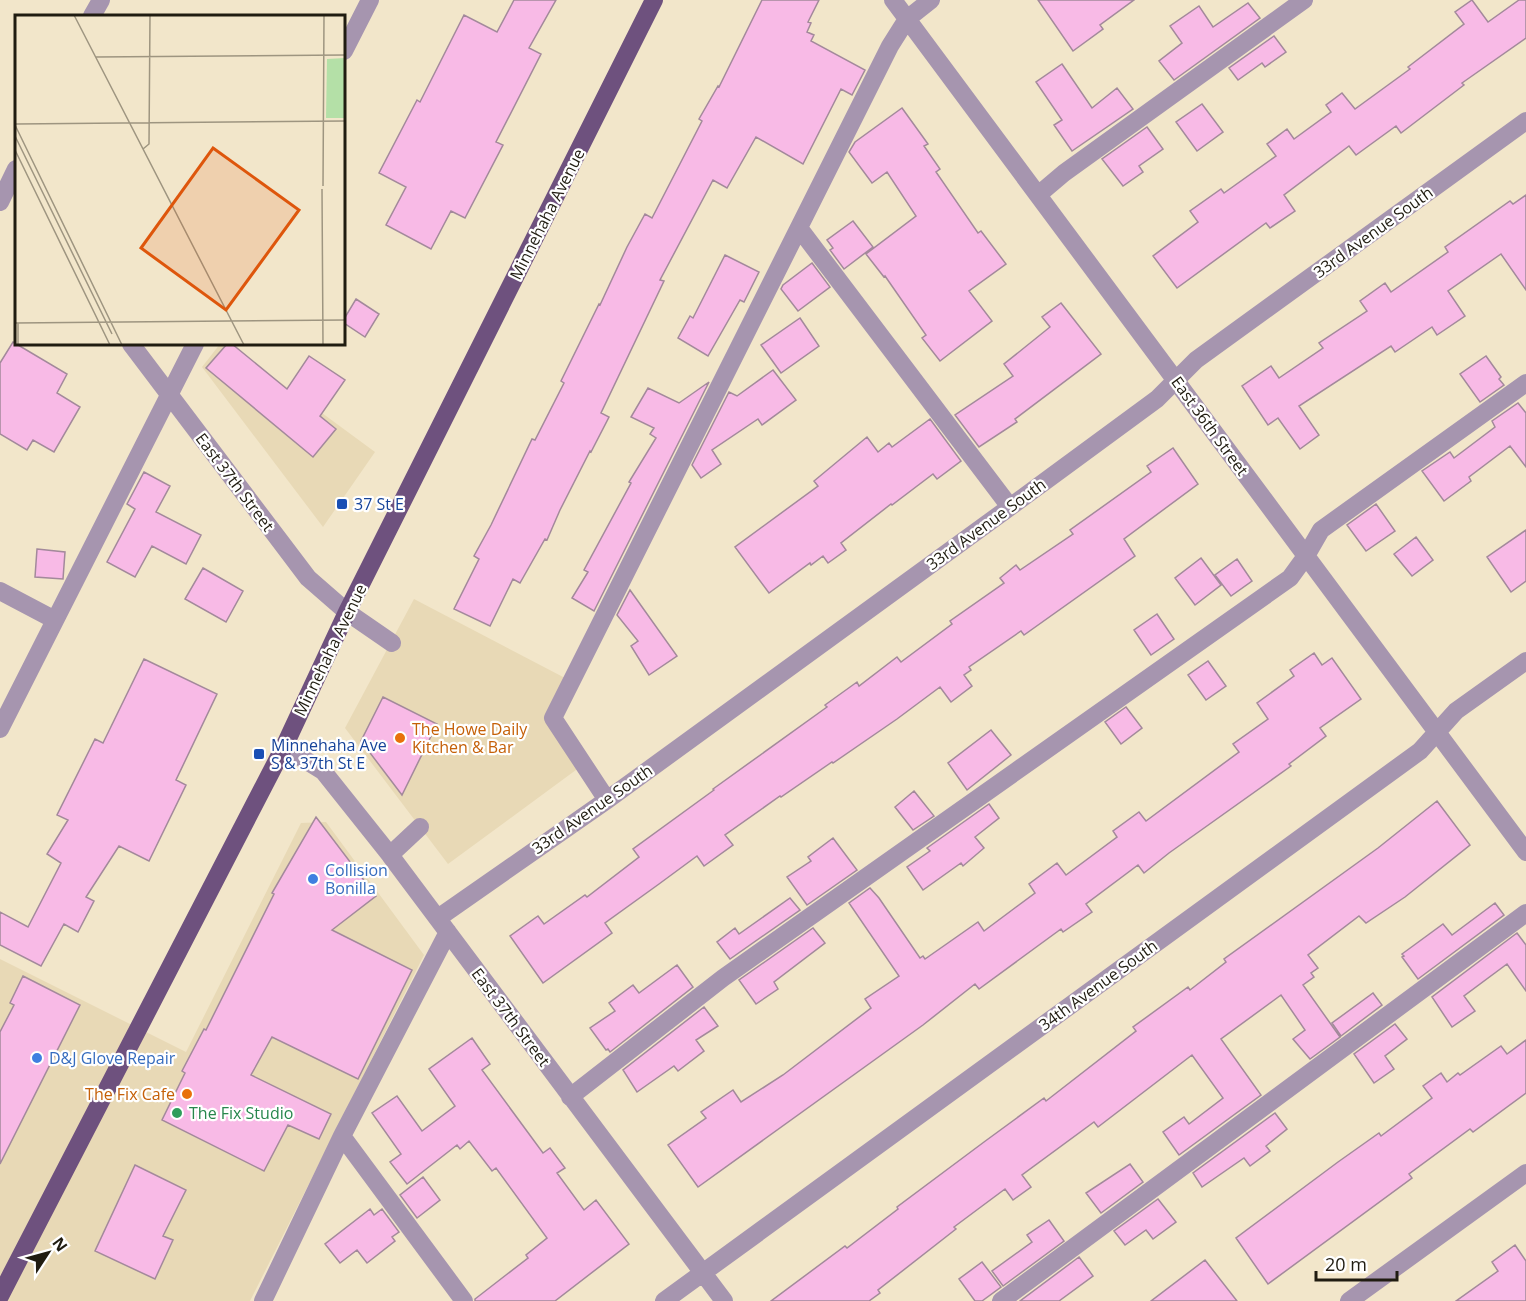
<svg xmlns="http://www.w3.org/2000/svg" width="1526" height="1301" font-family="'Open Sans',sans-serif">
<style>
.built{fill:#e8d9b6}
.building{fill:#f8bae6;stroke:#a3899b;stroke-width:1.5}
.lines{fill:none;stroke-linecap:round;stroke-linejoin:round}
.minor{stroke:#a695af;stroke-width:18}
.major{stroke:#6e517e;stroke-width:18}
.transit-dot{fill:#1a4fb4;stroke:#fff;stroke-width:2}
.food-dot{fill:#e8710a;stroke:#fff;stroke-width:2}
.shop-dot{fill:#3f7fe0;stroke:#fff;stroke-width:2}
.leisure-dot{fill:#2e9e5b;stroke:#fff;stroke-width:2}
.labels{text-anchor:middle;dominant-baseline:central;stroke-width:4.5;stroke-linejoin:round;paint-order:stroke}
.street-label{font-size:16px;fill:#201c11;stroke:#fff}
.transit-label{font-size:16px;fill:#164399;stroke:#fff;text-anchor:start}
.food-label{font-size:16px;fill:#c56008;stroke:#fff;text-anchor:start}
.shop-label{font-size:16px;fill:#366cbe;stroke:#fff;text-anchor:start}
.leisure-label{font-size:16px;fill:#27864d;stroke:#fff;text-anchor:start}
.inset-road{fill:none;stroke:#9e9580;stroke-width:1.5}
.view{fill:#de560c;fill-opacity:0.15;stroke:#de560c;stroke-width:3}
.inset-edge{fill:none;stroke:#201c11;stroke-width:3}
</style>
<rect width="100%" height="100%" fill="#f2e6ca"/>
<path class="built" d="M220 344H228L375 452 323 527 202 367Z
M414 599 565 678 547 717 580 767 448 864 345 728Z
M326 822 424 955 250 1301H0V959L186 1052 301 823Z"/>
<path class="building" d="M514 0H556L529 48 541 54 496 142 503 145 465 218 451 211 431 249 386 225 406 187 379 173 417 100 420 102 464 15 497 32Z
M762 0H819L808 22 811 23 807 32 814 35 811 41 865 70 852 95 841 89 803 164 756 137 727 188 713 180 660 280 664 281 601 413 609 417 591 452 590 451 560 510 547 540 545 539 520 583 513 579 490 626 454 609 479 559 474 556 491 525 532 439 535 440 564 383 561 381 599 304 600 305 627 247 645 214 652 218 702 121 699 119 718 86 719 87Z
M1038 0H1134L1100 25 1103 29 1073 51Z
M1472 0 1488 22 1519 0H1526V38L1462 83 1464 85 1401 133 1396 126 1356 155 1349 146 1284 195 1295 211 1270 228 1266 223 1177 288 1153 256 1198 222 1190 211 1221 189 1224 193 1276 156 1267 144 1287 129 1294 139 1331 112 1326 105 1342 93 1355 109 1410 69 1408 67 1464 24 1455 12Z
M1248 3 1260 18 1174 80 1159 61 1182 43 1170 26 1199 6 1213 27Z
M1274 36 1286 52 1265 67 1262 63 1238 80 1229 68Z
M1062 64 1092 108 1117 88 1133 109 1072 151 1054 125 1062 120 1036 82Z
M1202 104 1223 132 1197 151 1176 122Z
M902 108 928 144 924 146 940 169 936 172 978 233 981 231 1006 264 969 291 992 321 940 361 922 338 926 335 885 276 884 277 866 254 916 216 887 172 872 183 849 152 855 142Z
M1147 127 1163 149 1139 166 1143 172 1123 186 1102 159Z
M1526 195V290L1501 254 1448 291 1465 316 1437 335 1432 327 1395 352 1391 346 1299 406 1319 435 1300 449 1278 418 1268 425 1242 386 1271 366 1279 378 1323 348 1319 343 1367 311 1360 301 1385 283 1391 292 1448 252 1445 247 1510 201 1513 204Z
M853 221 873 247 844 269 830 250 833 248 827 240Z
M725 255 759 272 744 302 740 300 708 356 678 338 690 316 693 318Z
M812 263 830 287 798 311 781 289 783 285Z
M356 299 379 314 365 337 344 323V319Z
M1061 303 1101 354 1015 419 1017 422 979 447 955 415 1013 376 1004 364 1050 327 1042 317Z
M800 318 819 346 781 373 761 345Z
M13 342 67 374 57 393 80 407 54 452 33 440 27 450 0 434V363Z
M227 344H232L287 389 309 356 345 380 320 416 336 429 313 457 206 368Z
M1486 356 1501 377 1499 379 1504 385 1480 402 1460 374Z
M773 370 796 400 762 425 758 419 712 450 721 464 701 478 692 465 729 392 737 396Z
M709 382 596 607 594 611 572 598 588 572 584 570 631 483 629 482 656 438 650 434 654 428 631 417 648 388 679 403Z
M1518 403 1526 413V467L1510 446 1469 477 1471 481 1444 501 1422 471 1450 452 1454 458 1495 427 1492 421Z
M930 419 961 461 937 479 933 474 892 505 891 504 841 543 846 550 828 563 823 556 811 565 810 563 769 593 735 547 818 486 814 481 867 437 878 452 889 443 892 447Z
M1173 448 1198 484 1124 539 1135 556 1024 635 1021 631 969 667 971 670 964 675 972 686 951 702 940 687 897 719 833 763 832 762 781 797 780 796 725 835 733 845 704 866 697 856 659 884 605 923 612 933 543 983 510 936 538 916 544 924 585 895 587 897 639 857 633 849 714 790 713 789 827 707 825 705 857 682 859 686 897 657 901 662 952 624 950 621 1004 583 1000 578 1016 565 1020 570 1073 534 1070 530 1151 472 1147 466Z
M144 472 170 486 156 512 201 535 186 564 152 546 135 577 107 562 135 509 127 504Z
M1376 504 1395 531 1366 551 1347 525Z
M1526 530V581L1511 592 1487 557Z
M1416 537 1433 560 1412 576 1394 554Z
M37 549 65 552 63 579 35 577Z
M1201 558 1221 585 1195 605 1175 578Z
M1237 559 1252 581 1231 596 1215 575Z
M203 568 243 591 226 622 185 599Z
M630 590 677 656 649 675 631 646 638 641 617 615Z
M1157 614 1174 639 1151 655 1134 630Z
M1314 653 1322 665 1332 658 1361 699 1320 728 1326 736 1289 764 1291 766 1169 853 1144 873 1138 865 1086 904 1092 912 1063 932 1061 929 979 989 975 984 923 1025 698 1187 668 1145 706 1118 701 1112 733 1090 741 1102 783 1075 871 1008 865 999 899 976 849 903 870 888 879 898 920 958 923 956 925 959 978 922 984 931 1035 893 1029 884 1057 863 1066 875 1117 837 1113 831 1139 812 1146 821 1239 752 1233 744 1268 719 1257 703 1294 676 1290 670Z
M144 659 217 694 176 780 186 785 149 861 119 846 86 897 94 901 78 932 64 924 41 966 0 945V912L28 927 61 863 47 854 68 820 57 815 95 739 103 743Z
M1208 661 1226 686 1206 700 1188 675Z
M383 697 437 724 402 795 361 741Z
M1126 707 1142 728 1121 744 1105 722Z
M991 730 1011 755 967 790 948 763Z
M914 791 934 816 913 830 895 807Z
M1437 801 1470 845 1405 897 1366 923 1359 916 1308 955 1318 968 1311 973 1314 977 1303 985 1340 1037 1310 1059 1293 1039 1305 1030 1281 995 1221 1039 1261 1095 1179 1155 1163 1132 1184 1117 1189 1124 1223 1098 1192 1055 1098 1127 1094 1122 1022 1175 1031 1187 1013 1200 1005 1189 954 1227 956 1229 878 1290 880 1293 869 1301H771L845 1246 847 1248 898 1209 897 1207 984 1142 1044 1098 1046 1101 1136 1031 1133 1027 1188 987 1190 990 1226 962 1224 959 1378 848Z
M989 804 999 818 975 837 984 848 963 866 961 863 923 890 907 867 930 851 927 848Z
M316 817 376 896 332 930 412 970 358 1079 272 1037 251 1075 331 1114 319 1139 288 1125 264 1171 162 1120 185 1073 182 1071 204 1029 206 1030 274 894 272 893Z
M833 838 857 870 807 905 787 877 811 861 808 857Z
M790 898 800 910 730 959 717 942 735 928 739 934Z
M1495 903 1504 915 1418 979 1402 957 1404 956 1402 954 1443 924 1452 935Z
M813 928 825 943 774 982 778 989 756 1004 739 980Z
M1517 933 1526 945V991L1507 964 1464 996 1475 1011 1452 1027 1432 997Z
M677 965 693 987 610 1052 608 1049 606 1050 590 1028 615 1011 609 1003 633 985 639 993Z
M23 976 80 1005 0 1164V1032L14 1005 10 1003Z
M1373 993 1382 1005 1341 1036 1332 1023Z
M704 1007 718 1026 696 1040 704 1051 678 1071 674 1066 637 1092 623 1070Z
M1395 1024 1407 1039 1385 1056 1394 1069 1374 1083 1354 1054Z
M472 1038 490 1064 482 1070 543 1153 550 1148 565 1168 557 1173 584 1210 596 1200 629 1244 555 1301H475V1299L528 1258 526 1255 547 1238 496 1168 492 1171 469 1141 460 1149 457 1145 407 1184 390 1162 401 1154 372 1113 397 1096 422 1131 455 1106 429 1069Z
M1526 1040V1093L1473 1132 1470 1129 1409 1174 1412 1178 1268 1284 1236 1238 1338 1162 1379 1133 1381 1136 1432 1098 1423 1086 1441 1073 1447 1082 1458 1073 1460 1075 1501 1046 1507 1054Z
M1275 1113 1287 1129 1266 1146 1270 1151 1250 1166 1244 1158 1202 1187 1193 1173Z
M1130 1164 1143 1182 1101 1213 1086 1193Z
M135 1165 186 1190 163 1236 173 1240 155 1279 95 1251Z
M423 1177 440 1200 417 1218 400 1195Z
M1158 1199 1176 1222 1153 1239 1146 1230 1125 1245 1114 1231Z
M370 1209 374 1215 382 1209 399 1232 392 1237 395 1241 367 1263 357 1250 340 1263 325 1244Z
M1049 1220 1064 1241 1003 1286 992 1271 1032 1242 1027 1235Z
M1515 1245 1526 1261V1301H1456L1498 1271 1492 1262Z
M1079 1257 1093 1276 1059 1301H1020Z
M1205 1260 1237 1301H1151Z
M982 1262 1001 1287 982 1301H975L959 1279Z"/>
<g class="lines">
<path class="minor" d="M893 0 1526 852
M92 16 101 0
M344 51 370 0
M1038 195 1064 173 1304 0
M0 202 16 169
M799 228 1010 507
M131 344 308 578 347 612 392 643
M0 591 55 620
M0 729 195 344
M284 747 323 771 390 855 724 1301
M607 800 553 718 890 46 907 19 931 0
M390 855 420 827
M438 918 607 800 1010 507 1157 399 1196 360 1526 121
M570 1097 723 978 1290 578 1306 556 1321 530 1526 383
M342 1136 464 1301
M263 1301 342 1136 448 932
M664 1301 1420 751 1456 711 1526 661
M1001 1301 1526 913
M1349 1301 1526 1173"/>
<path class="major" d="M0 1296 284 747 347 612 654 0"/>
</g>
<g class="transit-dot">
<rect x="336" y="498" width="12" height="12" rx="3"/>
<rect x="253" y="748" width="12" height="12" rx="3"/>
</g>
<g class="food-dot">
<circle cx="400" cy="738" r="6"/>
<circle cx="187" cy="1094" r="6"/>
</g>
<g class="shop-dot">
<circle cx="313" cy="879" r="6"/>
<circle cx="37" cy="1058" r="6"/>
</g>
<circle class="leisure-dot" cx="177" cy="1113" r="6"/>
<g class="labels">
<g class="street-label">
<text transform="translate(547 214) rotate(-63)">Minnehaha Avenue</text>
<text transform="translate(1373 232) rotate(-36)">33rd Avenue South</text>
<text transform="translate(1210 426) rotate(54)">East 36th Street</text>
<text transform="translate(235 482) rotate(53)">East 37th Street</text>
<text transform="translate(986 524) rotate(-36)">33rd Avenue South</text>
<text transform="translate(330 650) rotate(-64)">Minnehaha Avenue</text>
<text transform="translate(592 809) rotate(-35)">33rd Avenue South</text>
<text transform="translate(1098 985) rotate(-36)">34th Avenue South</text>
<text transform="translate(511 1017) rotate(53)">East 37th Street</text>
</g>
<g class="transit-label">
<text x="354" y="504">37 St E</text>
<text x="271" y="745">Minnehaha Ave<tspan x="271" dy="18">S &amp; 37th St E</tspan></text>
</g>
<g class="food-label">
<text x="412" y="729">The Howe Daily<tspan x="412" dy="18">Kitchen &amp; Bar</tspan></text>
<text x="175" y="1094" text-anchor="end">The Fix Cafe</text>
</g>
<g class="shop-label">
<text x="325" y="870">Collision<tspan x="325" dy="18">Bonilla</tspan></text>
<text x="49" y="1058">D&amp;J Glove Repair</text>
</g>
<g class="leisure-label">
<text x="189" y="1113">The Fix Studio</text>
</g>
</g>
<g transform="translate(15 15)">
<rect width="330" height="330" fill="#f2e6ca"/>
<path d="M330 43V103H311L312 44Z" fill="#b4e0a7"/>
<path class="inset-road" d="M59 0 229 330M81 42 330 40M1 109 330 106M0 110 107 330M0 121 97 319M128 134 134 129 135 0M0 135 95 330M308 171 309 0M307 174 308 330M0 308 330 305M3 308V330"/>
<path class="view" d="M198 133 284 195 211 295 126 233Z"/>
<rect width="330" height="330" class="inset-edge"/>
</g>
<g transform="translate(48 1253) rotate(54)" stroke="#ffffff" stroke-width="4.5" paint-order="stroke">
<path d="M0-4.5L10 22L0 15L-10 22Z" fill="#201c11"/>
<text y="-9" font-size="16" font-weight="bold" text-anchor="middle" fill="#201c11">N</text>
</g>
<path d="M1316 1271v9h81v-9" fill="none" stroke="#201c11" stroke-width="3"/>
<text x="1325" y="1271" font-size="18" fill="#201c11" stroke="#ffffff" stroke-width="4.5" paint-order="stroke">20 m</text>
</svg>
